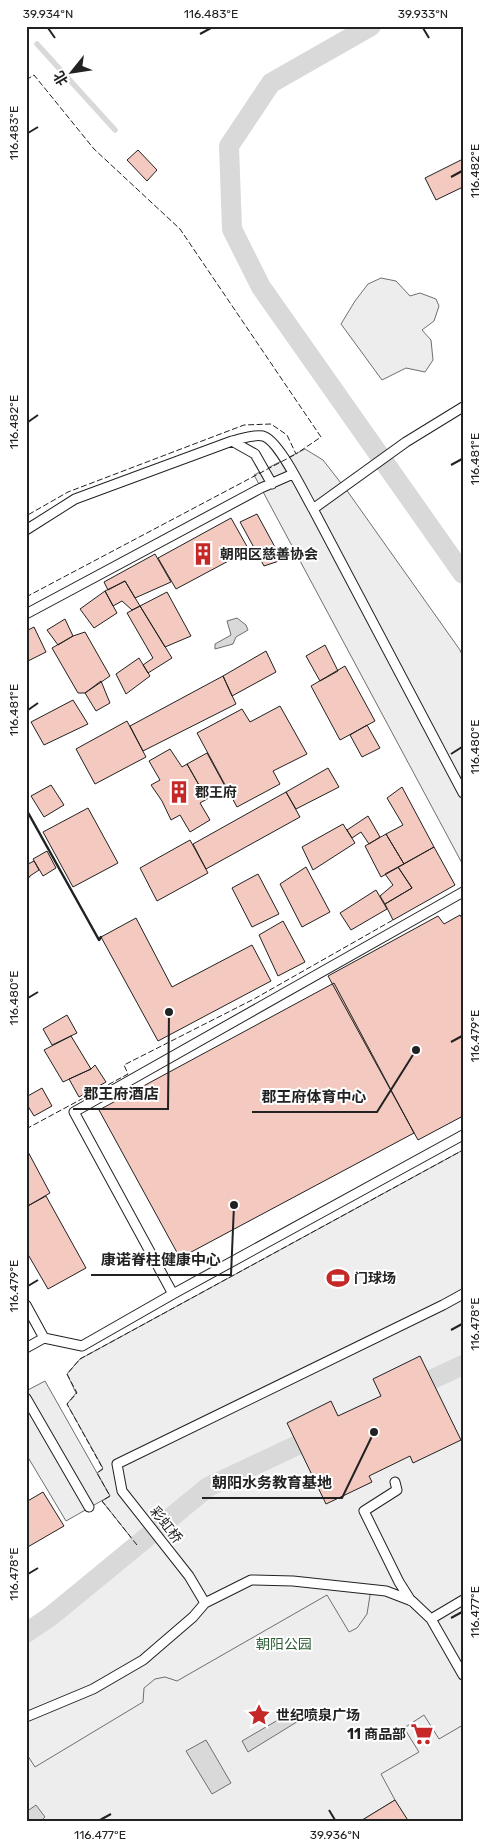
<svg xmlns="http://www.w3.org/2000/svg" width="489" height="1848" font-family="Rubik,'Noto Sans SC',sans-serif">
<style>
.green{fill:#eee;stroke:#6f6f6f}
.parking{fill:#ededed;stroke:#6f6f6f}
.water{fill:#d9d9d9;stroke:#6f6f6f}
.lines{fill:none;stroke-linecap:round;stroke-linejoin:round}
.stream{stroke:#d9d9d9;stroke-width:5.5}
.canal{stroke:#d9d9d9;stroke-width:20}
.building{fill:#f3c9c0;stroke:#222}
.service-casing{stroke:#222;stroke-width:11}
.service{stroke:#fff;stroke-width:9}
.fence{stroke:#222;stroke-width:1;stroke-dasharray:6 2.5;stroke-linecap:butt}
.wall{stroke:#222;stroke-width:2.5}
.ticks{fill:none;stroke:#222;stroke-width:2}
.labels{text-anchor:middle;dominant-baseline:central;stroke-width:4;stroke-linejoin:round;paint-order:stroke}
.poi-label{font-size:14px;font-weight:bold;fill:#222;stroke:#fff;text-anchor:start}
.street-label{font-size:14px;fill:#222;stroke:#fff}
.park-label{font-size:14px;fill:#2f5e38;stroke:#fff}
.leader{fill:none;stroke:#222;stroke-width:2}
.callout-dot{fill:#222;stroke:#fff;stroke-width:2}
.callout-label{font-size:15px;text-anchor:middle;font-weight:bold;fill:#222;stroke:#fff;stroke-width:4;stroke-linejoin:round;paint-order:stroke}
.neatline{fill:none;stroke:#222;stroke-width:2}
.ticks-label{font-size:12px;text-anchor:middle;fill:#222}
</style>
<rect width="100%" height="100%" fill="#fff"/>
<path class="green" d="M463 1150V1822H26V1633L51 1616 137 1545 102 1501 110 1496 97 1473 103 1468 67 1404 76 1393 67 1374 80 1359Z"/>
<path class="parking" d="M381 278 396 281 410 296 420 293 436 299 439 306 434 321 422 330 431 340 433 360 425 372 406 368 382 380 341 324 355 301 368 284Z
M305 449 323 460 348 492 460 650 463 657V865L254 475Z
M45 1381 110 1496 66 1521 26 1454V1391Z
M371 1589 412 1601 431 1619 463 1675V1725L439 1739 424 1715 404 1728 419 1752 381 1774 395 1800 359 1822H26V1753L35 1767 143 1702 144 1688 155 1679 165 1677 177 1681 327 1595 349 1632 357 1628 367 1614Z"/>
<path class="water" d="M237 618 246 625 248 630 236 637 233 644 215 649V644L231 635 227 621Z
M295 1710 300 1720 248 1752 242 1741Z
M206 1740 231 1783 212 1794 186 1751Z
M36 1805 45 1817 40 1822H26V1812Z"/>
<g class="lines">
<path class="stream" d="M37 44 115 130"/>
<path class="canal" d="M371 26 271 83 229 146 232 229 261 287 463 574
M407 1391 463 1365
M26 1633 51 1616 208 1487 321 1434"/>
</g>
<path class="building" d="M138 150 157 170 147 181 127 160Z
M463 159V187L436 200 425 178Z
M257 514 282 560 264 566 240 522Z
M231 518 249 550 176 589 158 558Z
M155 554 171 582 135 598 125 581 108 590 104 582Z
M125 581 140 606 132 610 122 601 113 606 105 591Z
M105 591 117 613 94 628 80 609Z
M167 592 191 636 165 647 140 606Z
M140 606 172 658 148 673 143 665 153 658 127 613Z
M65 619 73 636 58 645 47 630Z
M34 627 46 652 26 662V631Z
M85 632 110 676 85 693H78L52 648 73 636Z
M325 645 338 671 320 681 306 656Z
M266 651 276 672 232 696 223 676Z
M139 658 150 676 126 694 116 674Z
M345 666 375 721 340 740 311 686Z
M223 676 236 704 143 751 130 726Z
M101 681 110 703 96 711 85 693Z
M73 700 88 724 44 745 31 722Z
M280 706 307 754 273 771 280 784 237 807 197 733 242 709 250 722Z
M127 721 146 757 95 784 76 749Z
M367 725 380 748 362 757 350 735Z
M170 749 182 767 187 764 207 799 200 803 210 820 190 832 180 815 171 820 162 801 151 785 160 780 149 761Z
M207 753 226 788 207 799 187 764Z
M328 768 339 787 296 809 286 792Z
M51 785 64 805 44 817 31 796Z
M402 787 434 847 404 864 386 834 403 825 387 798Z
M286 792 300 817 206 869 193 844Z
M88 808 118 863 73 887 43 832Z
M368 816 380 837 369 844 361 832 352 838 347 830Z
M343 824 355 843 313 870 302 847Z
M386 834 404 864 381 877 365 846Z
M190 840 208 873 157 901 140 868Z
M434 847 455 885 393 920 385 904 412 888 398 867Z
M47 851 56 868 43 876 33 859Z
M34 861 39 870 30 876 26 882V865Z
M306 867 330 912 302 927 280 884Z
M398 867 412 888 385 904 380 896 393 885 385 874Z
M258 874 279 914 252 927 232 888Z
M376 890 387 909 351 930 340 913Z
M460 915 463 920V1116L418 1140 328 976 438 916 444 924Z
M136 918 172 987 252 945 271 981 158 1041 101 937Z
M283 921 305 962 278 976 259 935Z
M334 983 414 1133 180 1258 99 1110Z
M67 1015 77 1033 52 1045 43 1029Z
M71 1036 91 1069 63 1082 44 1050Z
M95 1065 106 1082 79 1097 69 1079 91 1069Z
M42 1088 52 1106 34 1116 26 1103V1097Z
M26 1148 50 1193 26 1207Z
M46 1196 86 1268 48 1289 26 1251V1207Z
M420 1356 461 1440 413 1463 410 1456 369 1476 372 1482 326 1504 287 1423 331 1401 338 1416 381 1396 373 1379Z
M43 1492 64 1526 26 1548V1502Z
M395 1800 409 1822H359Z"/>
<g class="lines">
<defs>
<path id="service" d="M463 407 406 442 313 509 463 793
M232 441 255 454 272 484
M26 530 75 499 232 441C241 439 253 434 263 436 279 440 304 494 313 509
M26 614 261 488 293 474
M463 892 74 1112 173 1294 463 1135
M26 1305 44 1338
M26 1348 44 1338 82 1346 173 1294
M26 1398 89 1507
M395 1482 397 1490 364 1511 399 1582 411 1601
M205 1603 189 1576 122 1491 117 1464 443 1305 463 1294
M431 1619 463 1675
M26 1717 93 1689 143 1660 193 1617 205 1603 251 1580 293 1581 386 1591 412 1601 431 1619 463 1600"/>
</defs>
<use href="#service" class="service-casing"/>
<use href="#service" class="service"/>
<path class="fence" d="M26 80 34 75 94 149 180 229 321 437 296 454 287 435 271 424 244 425 68 492 26 516
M26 597 296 454
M26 1129 128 1074 124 1065 254 999 393 920
M137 1545 102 1501 110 1496 97 1473 103 1469 67 1404 77 1393 67 1374 80 1359 463 1150"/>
<path class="wall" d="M26 809 99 940 101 937"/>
</g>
<path class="ticks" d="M48 28 55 38M423 28 429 38M200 34 211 28M28 133 38 127M451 177 462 171M28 422 38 415M451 465 462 459M28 710 38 703M451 754 462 747M28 998 38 992M451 1042 462 1036M28 1286 38 1280M451 1330 462 1324M28 1574 38 1568M451 1618 462 1612M329 1810 335 1820M100 1820 111 1814"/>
<defs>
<symbol id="building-bare" viewBox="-9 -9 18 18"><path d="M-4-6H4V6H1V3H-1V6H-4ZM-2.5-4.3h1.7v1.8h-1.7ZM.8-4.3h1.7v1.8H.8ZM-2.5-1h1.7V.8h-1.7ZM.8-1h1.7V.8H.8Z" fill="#c62828" stroke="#fff" stroke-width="2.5" paint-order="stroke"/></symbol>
<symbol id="stadium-bare" viewBox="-9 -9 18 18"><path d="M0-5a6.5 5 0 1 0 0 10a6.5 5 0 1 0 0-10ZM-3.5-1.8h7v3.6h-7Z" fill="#c62828" stroke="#fff" stroke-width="2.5" paint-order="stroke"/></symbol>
<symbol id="sight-bare" viewBox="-9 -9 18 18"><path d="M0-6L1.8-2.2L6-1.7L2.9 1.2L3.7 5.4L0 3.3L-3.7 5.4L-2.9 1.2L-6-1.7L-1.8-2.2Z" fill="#c62828" stroke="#fff" stroke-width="2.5" paint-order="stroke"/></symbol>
<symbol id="supermarket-bare" viewBox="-9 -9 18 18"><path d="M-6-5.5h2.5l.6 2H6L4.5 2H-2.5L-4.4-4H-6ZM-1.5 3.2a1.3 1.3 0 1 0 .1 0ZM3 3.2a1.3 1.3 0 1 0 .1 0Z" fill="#c62828" stroke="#fff" stroke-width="2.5" paint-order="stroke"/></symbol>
</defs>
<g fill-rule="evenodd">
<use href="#building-bare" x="187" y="538" width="32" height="32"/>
<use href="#building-bare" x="163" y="776" width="32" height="32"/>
<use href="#stadium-bare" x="322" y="1262" width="32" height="32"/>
<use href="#sight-bare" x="243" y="1699" width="32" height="32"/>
<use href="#supermarket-bare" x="406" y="1718" width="32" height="32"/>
</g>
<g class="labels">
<g class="poi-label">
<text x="220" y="554">朝阳区慈善协会</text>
<text x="195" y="792">郡王府</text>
<text x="354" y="1278">门球场</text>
<text x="276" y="1715">世纪喷泉广场</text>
<text x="406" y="1734" text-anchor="end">11 商品部</text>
</g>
<g class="street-label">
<text transform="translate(166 1525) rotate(52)">彩虹桥</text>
</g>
<g class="park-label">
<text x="284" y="1644">朝阳公园</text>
</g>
</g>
<path class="leader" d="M169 1012L168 1109H73M416 1050L377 1112H252M234 1205L231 1275H91M374 1432L342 1498H202"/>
<g class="callout-dot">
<circle cx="169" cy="1012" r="5"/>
<circle cx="416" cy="1050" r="5"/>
<circle cx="234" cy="1205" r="5"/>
<circle cx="374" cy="1432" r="5"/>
</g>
<g class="callout-label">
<text x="121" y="1099">郡王府酒店</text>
<text x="314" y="1102">郡王府体育中心</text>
<text x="161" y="1265">康诺脊柱健康中心</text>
<text x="272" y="1488">朝阳水务教育基地</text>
</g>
<rect width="489" height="1848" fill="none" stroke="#ffffff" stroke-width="55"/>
<g transform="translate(72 72) rotate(240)" stroke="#ffffff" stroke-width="4" paint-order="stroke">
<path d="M0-4L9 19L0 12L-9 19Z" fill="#222222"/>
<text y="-8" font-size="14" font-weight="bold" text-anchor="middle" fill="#222222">北</text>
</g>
<rect x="28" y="28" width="434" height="1792" class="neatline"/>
<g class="ticks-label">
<text x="48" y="18">39.934°N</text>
<text x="211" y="18">116.483°E</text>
<text x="423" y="18">39.933°N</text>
<text transform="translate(14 133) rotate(-90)" y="4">116.483°E</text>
<text transform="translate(475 171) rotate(-90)" y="4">116.482°E</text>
<text transform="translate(14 422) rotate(-90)" y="4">116.482°E</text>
<text transform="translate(475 459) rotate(-90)" y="4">116.481°E</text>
<text transform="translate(14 710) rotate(-90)" y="4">116.481°E</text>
<text transform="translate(475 747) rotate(-90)" y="4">116.480°E</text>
<text transform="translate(14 998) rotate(-90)" y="4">116.480°E</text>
<text transform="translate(475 1036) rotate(-90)" y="4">116.479°E</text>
<text transform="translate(14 1286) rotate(-90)" y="4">116.479°E</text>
<text transform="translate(475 1324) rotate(-90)" y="4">116.478°E</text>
<text transform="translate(14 1574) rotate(-90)" y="4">116.478°E</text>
<text transform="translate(475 1612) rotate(-90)" y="4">116.477°E</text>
<text x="100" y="1839">116.477°E</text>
<text x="335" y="1839">39.936°N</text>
</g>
</svg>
